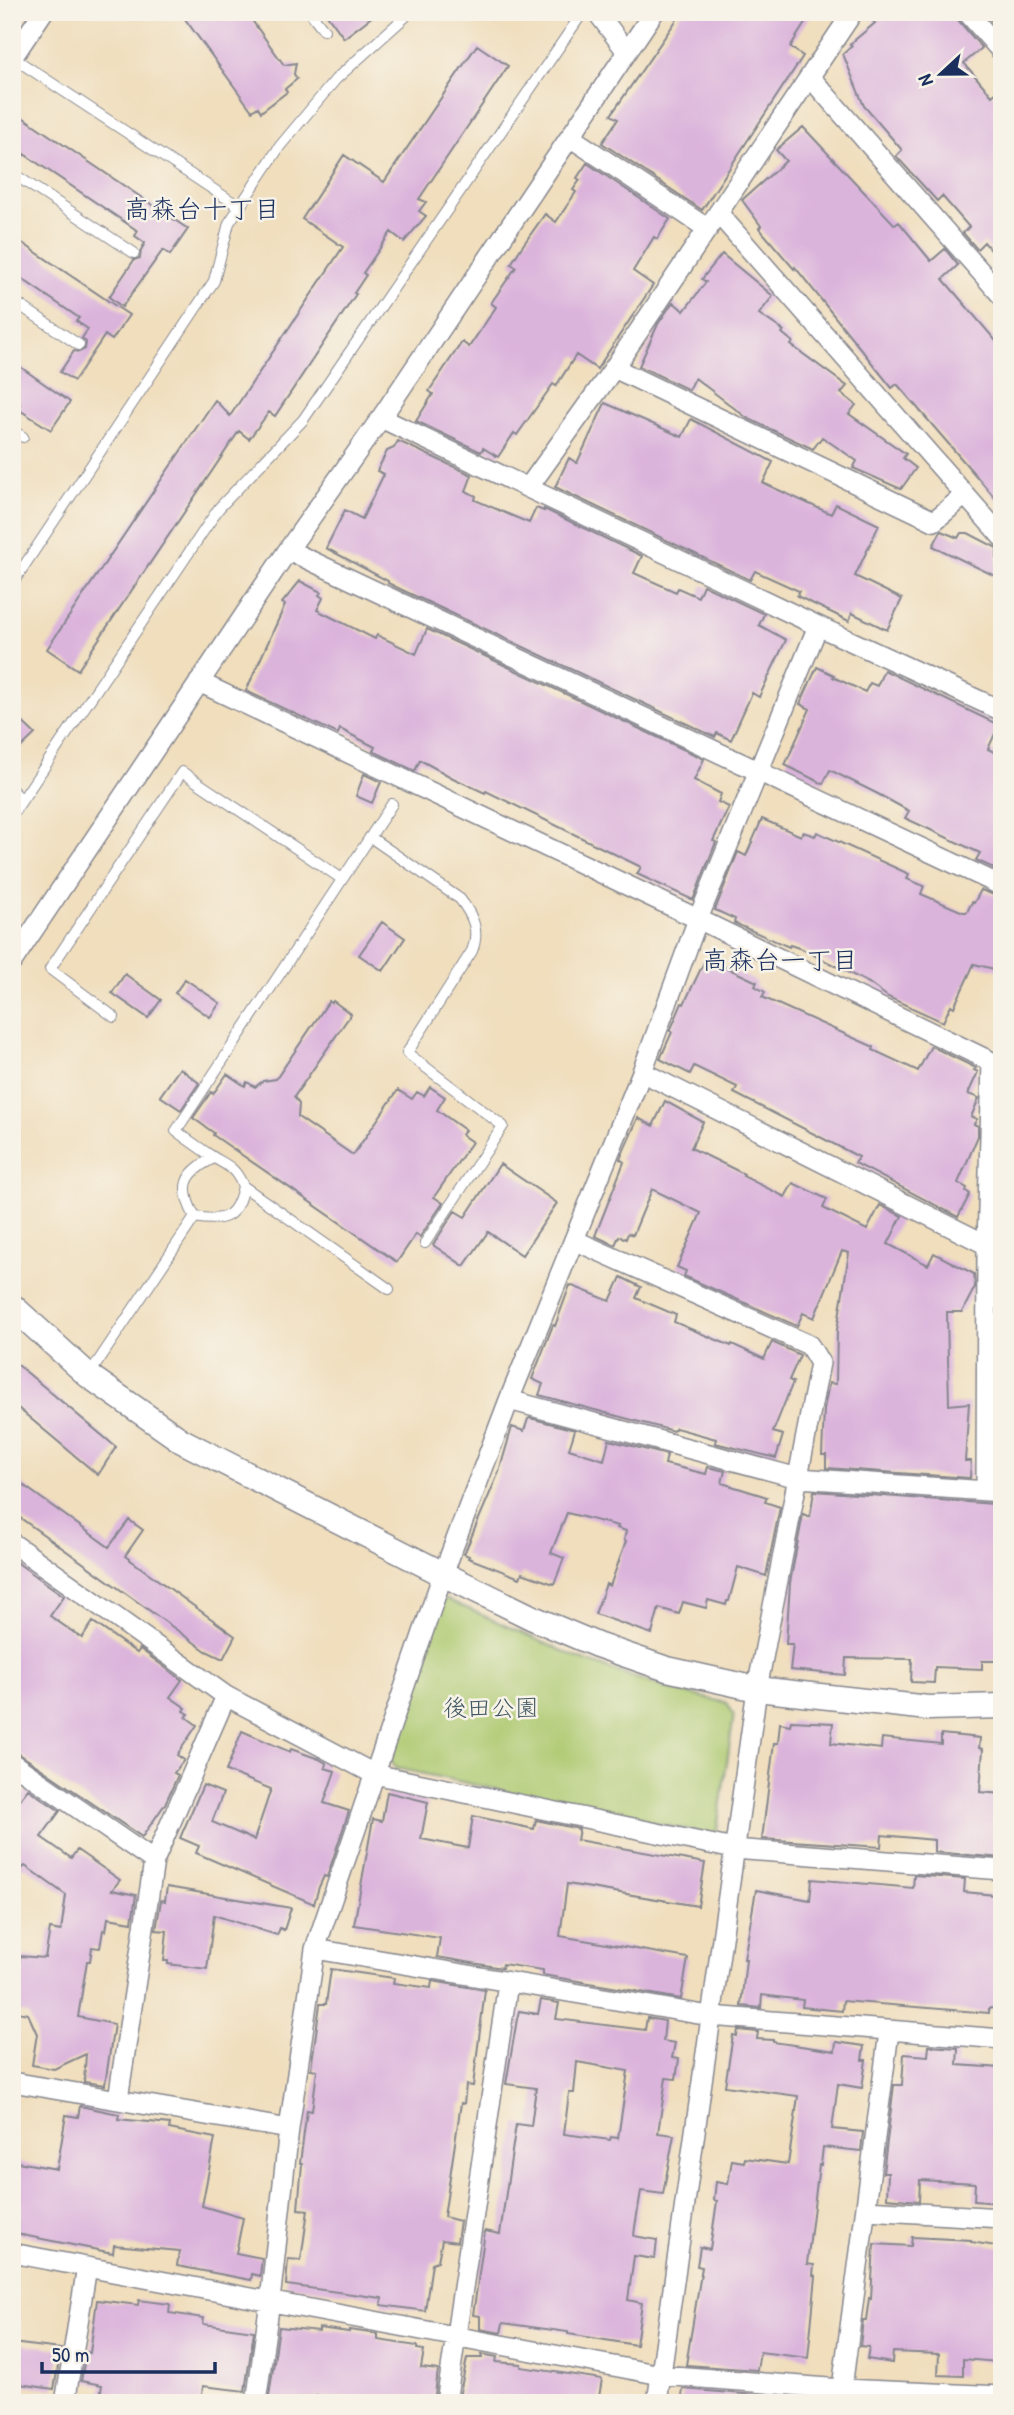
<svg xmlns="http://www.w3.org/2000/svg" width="1014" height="2415" font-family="'Patrick Hand','Klee One',sans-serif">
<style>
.green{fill:#adc970;stroke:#647c67;stroke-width:2}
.building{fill:#dbb4dc;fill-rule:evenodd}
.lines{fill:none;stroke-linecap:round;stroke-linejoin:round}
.service-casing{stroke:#86868e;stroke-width:12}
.minor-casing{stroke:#86868e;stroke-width:22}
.tertiary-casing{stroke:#86868e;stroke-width:27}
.service{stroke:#fff;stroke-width:10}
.minor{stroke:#fff;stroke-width:19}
.tertiary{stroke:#fff;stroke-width:24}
.labels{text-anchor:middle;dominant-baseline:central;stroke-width:5;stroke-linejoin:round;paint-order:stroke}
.park-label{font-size:24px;fill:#405662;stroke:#f7f3e8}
.neighbourhood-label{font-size:26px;fill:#1b2f5e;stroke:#f7f3e8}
</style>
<rect width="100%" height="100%" fill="#f7f3e8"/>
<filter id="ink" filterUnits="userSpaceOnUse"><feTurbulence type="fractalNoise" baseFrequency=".0143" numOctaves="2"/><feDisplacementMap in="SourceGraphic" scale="14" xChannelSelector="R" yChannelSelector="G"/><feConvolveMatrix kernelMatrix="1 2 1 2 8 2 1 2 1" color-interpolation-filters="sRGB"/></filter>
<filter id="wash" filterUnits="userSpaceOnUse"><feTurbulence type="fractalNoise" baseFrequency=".00686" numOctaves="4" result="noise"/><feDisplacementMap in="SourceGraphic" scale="28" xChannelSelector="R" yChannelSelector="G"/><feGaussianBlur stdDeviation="1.57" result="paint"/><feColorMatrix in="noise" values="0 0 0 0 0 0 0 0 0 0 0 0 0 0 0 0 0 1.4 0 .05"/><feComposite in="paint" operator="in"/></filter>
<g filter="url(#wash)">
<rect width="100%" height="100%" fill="#f0debd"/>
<path class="green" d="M444 1598 580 1659 668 1689 727 1703 734 1715 716 1836 396 1768 390 1760Z"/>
<g id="blocks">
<path class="building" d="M180 12H246L284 65 296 63 294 74 297 79 285 89 287 92 261 112 258 107 252 111Z
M325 12H378L344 38Z
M682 12H812L790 47 803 56 702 210 602 143 618 119 611 115Z
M866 12H955L958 20 982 48 964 63 992 96 1002 88V263L984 242 977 249 963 233 969 227 942 196 937 201 896 156 902 150 864 106 843 54 852 46 850 44 875 23Z
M984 12H1002V32H1001Z
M477 45 508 66 419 199 426 202 419 211 426 216 404 242 391 232 363 273 366 275 354 293 356 294 275 416 269 412 249 439 239 431 78 670 47 649 215 400 230 416 343 247 302 219 344 155 384 182Z
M12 110 188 229 170 255 163 250 122 307 109 297 134 260 140 258 141 250 145 243 135 236 138 231 24 154 17 167 12 166Z
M803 127 895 225 899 222 931 261 945 249 958 265 943 279 1002 348V506L897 384 892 388 795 267 794 269 759 228 761 226 742 200 786 161 776 150Z
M587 163 670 219 657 239 654 237 633 271 653 285 597 369 576 355 556 386 553 384 517 435 514 433 498 457 483 448 481 452 416 421 433 394 429 391 462 342 469 347 496 307 491 303 516 267 511 264 521 248 545 214 556 222 576 192 573 190 580 180 577 178Z
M12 236 129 315 112 340 105 335 74 381 60 372 74 351 79 352 85 349 86 342 82 338 88 329 76 321 79 318 12 272Z
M722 254 773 296 759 314 784 331 782 333 793 342 791 345 847 386 841 393 856 405 849 414 906 454 903 458 916 468 901 489 853 468 857 461 822 437 813 449 747 418 695 378 689 390 639 366 658 324 673 302 684 311 706 282 702 279Z
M12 361 70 402 51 430 18 409 20 404 12 399Z
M605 403 682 437 691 419 773 462 763 483 831 514 836 504 879 525 855 576 902 599 887 630 852 613 849 621 797 596 799 591 755 571 750 580 555 487 569 458 577 463Z
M398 441 472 475 466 491 476 496 475 500 529 523 536 508 544 511V509L642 556 634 573 676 592 678 588 698 597 703 585 764 614 759 625 786 640 759 697 752 693 731 740 717 733 715 737 398 588 388 583V581L326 548 345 510 362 519 384 474 377 471 387 451 394 448Z
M941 531 958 538 961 533H968L997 548V577L933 546Z
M300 581 321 592 319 595 323 598 317 610 375 639 377 635 416 654 427 629 704 759 694 780 721 794 718 802 729 807 713 841 716 842 693 900 637 874 641 867 486 791 485 793 453 778 420 760 415 771 373 751 375 747 340 729 338 734 246 691 285 605 282 603Z
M817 667 834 675 833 677 865 692 870 683 877 686 884 670 999 725 988 749 1002 756V872L976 860 980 853 905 818 909 811 878 794 830 770 823 784 785 765 810 709 800 704Z
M12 712 35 734 12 756Z
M364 774 381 782 372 803 356 796Z
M762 819 801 836 803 832 815 836 817 832 909 874 907 879 924 886 921 894 963 912H967L972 902 974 903 981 890 1002 898V971L974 964 954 1007 951 1005 943 1022 888 997 869 983 802 949 790 945 789 947 734 923 735 919 715 910 738 852 746 856Z
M382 922 405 938 383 971 359 955Z
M708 959 757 982 755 986 765 992 762 997 874 1047 873 1050 918 1071 931 1046 976 1068 974 1070 978 1072 968 1094 979 1098 971 1117 977 1119 974 1124 978 1126V1136L958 1183 967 1188 966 1191 970 1194 958 1217 855 1163 859 1157 734 1093 737 1087 694 1066 690 1074 660 1059 672 1032 670 1031 682 1003 684 1004 705 960Z
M125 974 161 1000 148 1018 112 993Z
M185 979 220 1003 210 1017 175 993Z
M329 1001 332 1003 333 1001 351 1014 294 1097 299 1104 298 1117 353 1155 398 1090 412 1099 417 1092 424 1096 430 1087 445 1097 437 1110 465 1130 462 1135 472 1142 434 1197 443 1203 420 1237 416 1234 397 1262 213 1135 214 1133 193 1118 211 1092 213 1094 227 1074 245 1086 247 1082 255 1087 263 1081 276 1079Z
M180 1068 199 1083 181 1110 160 1096Z
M665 1101 703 1122 691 1148 744 1174 743 1176 785 1197 793 1183 827 1199 823 1208 867 1230 880 1205 902 1216 888 1244 928 1265 934 1253 974 1274 975 1287 962 1312H947L949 1405 969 1403 965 1461H971L970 1478 826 1468V1455H822L824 1409 829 1383 836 1384 837 1330 849 1253 842 1251 814 1318 803 1313 797 1326 684 1276 686 1271 677 1267 701 1213 652 1189 633 1235 628 1233 626 1239 619 1236 615 1245 595 1236 624 1162 620 1159 638 1118 653 1126Z
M500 1164 557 1203 522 1255 488 1232 464 1266 433 1245 455 1211 465 1217Z
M621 1277 641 1287 636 1298 676 1315 674 1322 731 1346 732 1344 764 1359 772 1342 800 1355 789 1380 793 1382 773 1432 783 1435 776 1458 715 1443 716 1439 676 1428 673 1431 539 1395 543 1384 532 1379 553 1325 555 1326 570 1285 610 1301Z
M12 1360 116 1447 98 1475 12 1403Z
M530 1418 575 1430 569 1449 604 1460 609 1440 667 1455 665 1464 706 1474 708 1467 725 1471 722 1483 767 1497 765 1502 780 1507 766 1576 738 1567 729 1601H727L726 1605 708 1600 706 1608 683 1602 679 1614 659 1608 652 1634 595 1614 606 1584 610 1586 626 1541 624 1540 626 1531 617 1528 618 1526 567 1513 551 1553 564 1558 554 1584 522 1573 520 1578 468 1558 469 1556 464 1554 499 1472 512 1427 524 1431 528 1419Z
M12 1477 109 1547 129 1520 143 1530 125 1556 235 1636 223 1659 206 1651 12 1512Z
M814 1491 995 1504 994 1512 1002 1513V1576L999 1575 1002 1613 1001 1661H982V1669L935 1667 934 1683 911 1682 912 1659 846 1658 845 1675 790 1670 793 1644H786L790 1583 803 1514 810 1517Z
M12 1559 64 1596 50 1616 82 1638 93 1622 137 1653 140 1649 182 1680 170 1697 186 1708 184 1711 189 1714 186 1717 197 1725 177 1755 184 1760 174 1773 178 1775 165 1804 142 1837 12 1749Z
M791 1721 833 1723 831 1743 881 1749 882 1738 941 1744V1734L980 1738 979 1748 983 1749 980 1792 1002 1794V1858L934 1852V1840L882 1835 881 1847 762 1839 774 1743H778L780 1723 790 1725Z
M242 1731 290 1752 291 1749 319 1759 326 1763 325 1768 335 1771 324 1803 349 1811 327 1877 324 1876 319 1887 314 1904 196 1853 199 1846 180 1838 203 1785 223 1793 212 1822 254 1840 271 1789 226 1771Z
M28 1789 60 1811 41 1837 71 1858 77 1850 120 1880 112 1890 136 1895 132 1922 108 1918 106 1931 103 1930 100 1948 92 1947 90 1961H87L78 2017 114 2024 105 2085 84 2082 86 2054 54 2069 32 2065 37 2034 28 2014 12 2011 20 1956 45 1958 50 1929 61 1931 66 1895 25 1866 23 1868 12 1860V1810Z
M387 1792 428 1802 421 1839 468 1848 473 1816 534 1829 536 1820 579 1829 577 1840 705 1863 698 1906 567 1884 560 1936 688 1958 681 1999 543 1975V1970L503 1964 502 1968 437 1957 440 1938 354 1925 373 1819 382 1821Z
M914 1875 965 1879 964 1892 995 1895 994 1903 1002 1904V2009L989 2008V2013L843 2001 842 2011 802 2007 803 2000 762 1995 761 2008 741 2006 746 1959H744L756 1890 810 1900 812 1879 913 1888Z
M167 1887 291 1908 284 1930 280 1928 277 1935 214 1915 207 1969 168 1964V1961H164L167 1931 156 1930 161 1900 165 1901Z
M331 1969 394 1978 393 1983 431 1988 432 1981 485 1990 473 2086 466 2085 464 2104 461 2103 444 2217 460 2221 457 2242 442 2240 438 2261 432 2263 425 2311 381 2305 382 2298 286 2285 288 2259 301 2260 308 2210 298 2209 302 2164 300 2163 307 2110 312 2111 317 2070 311 2069 320 2004H326Z
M541 2000 559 2003 556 2019 645 2030 647 2018 665 2021 663 2041 675 2043 672 2058 679 2059 676 2079 666 2078 658 2133 674 2135 663 2194 641 2191 635 2227 634 2236 657 2240 655 2259 634 2256 628 2300 642 2303 636 2345 568 2334V2332L503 2323 501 2333 480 2329V2316L473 2315 485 2231 500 2234 516 2124 531 2126 536 2088 506 2084 517 2019 519 2011 538 2014ZM577 2062 628 2071 618 2138 611 2137 610 2140 564 2134 569 2093H574Z
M738 2030 758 2032 757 2039 773 2040V2042L835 2051 836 2042 864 2046 862 2060H866L862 2088 838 2084 832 2129 863 2132 861 2151 823 2147 821 2165H819L807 2264 814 2265 813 2275 816 2276 808 2358 760 2352 757 2370 686 2365 702 2267 697 2266 700 2247 710 2249 717 2201 714 2200 716 2182 728 2184 732 2160 744 2162 745 2158 788 2164 795 2118 798 2096 725 2086 733 2035 737 2036Z
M929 2046 958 2048 957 2065 1002 2068 1000 2203 974 2201 975 2183 920 2180 919 2201 887 2198 888 2173H883L894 2085H902L904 2054 928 2056Z
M80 2106 119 2114 118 2119 170 2124 169 2129 215 2138 202 2206 243 2218 236 2253 262 2258 260 2276 252 2274 251 2280 177 2266 179 2251 114 2245 113 2253 12 2233V2161L57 2169 66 2115 78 2117Z
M912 2237 971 2240V2242L1002 2247 998 2362 963 2359V2376L938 2375 939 2354 893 2352 892 2363 867 2359 869 2347 860 2346 863 2320H866L869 2298 871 2299 874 2244 911 2246Z
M97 2300 138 2305 139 2300 170 2304 169 2313 204 2318 203 2324 254 2331 245 2391 203 2386 201 2403H99L102 2385 81 2381 86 2352 90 2353Z
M279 2327 319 2331V2328L349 2332V2330L378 2334V2340L417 2346V2349L424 2350 421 2368 438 2370 434 2403H352L316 2396 315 2403H268Z
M12 2343 61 2349 54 2389 12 2383Z
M481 2354 497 2357 496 2362 521 2364V2367L602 2379 598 2403H458L467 2358H482Z
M683 2389 755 2395 754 2403H681Z"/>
</g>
</g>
<g filter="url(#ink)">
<use href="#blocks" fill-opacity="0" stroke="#86868e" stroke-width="2"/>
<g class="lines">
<defs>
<path id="service" d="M310 12 324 30
M12 57 240 207
M12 173 134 253
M12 300 79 345
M12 430 23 437
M12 584 214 281 229 223 280 146 336 79 405 17
M12 790 22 800
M12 815 219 508 303 420 583 12
M370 837 460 899C473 916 480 931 472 951L407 1053 503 1126 425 1243
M114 1017 50 969 182 772 342 879
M195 1217C179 1188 183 1173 214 1158
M389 1289 243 1186C234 1165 226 1166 210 1155 198 1147 187 1139 176 1131L392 804
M89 1375 195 1217C226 1223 237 1216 243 1186"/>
<path id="minor" d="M597 12 627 52
M967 12 1002 52
M12 58 43 12
M810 77 1002 296
M570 137 708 229
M718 213 1002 537
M614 368 934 521 965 495
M381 418 818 626 1002 711
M528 488 614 368 853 12
M288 550 1002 886
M199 682 698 919 992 1062H1002
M12 962 288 550 381 418 654 12
M642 1072 987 1245
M574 1240 809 1345 820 1363 757 1689 657 2403
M509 1400 798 1478 1002 1492
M986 1491 987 1245 992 1062
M12 1543 226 1696 374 1774 734 1849 1002 1870
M12 1763 154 1861
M315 1949 710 2016 1002 2039
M12 2082 289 2129
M118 2099 154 1861 226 1696
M866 2210 1002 2218
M12 2253 661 2375 842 2389 1002 2396
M65 2403 87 2267
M256 2403 270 2301 289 2129 315 1949 443 1574 509 1400 642 1072 698 919 818 626
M446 2403 508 1983
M840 2403 889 2032"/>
<path id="tertiary" d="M12 1306 89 1376 182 1441 443 1574 533 1618 597 1645 667 1669 757 1689 928 1708 1002 1706"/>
</defs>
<use href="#service" class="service-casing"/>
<use href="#minor" class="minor-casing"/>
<use href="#tertiary" class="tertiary-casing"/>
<use href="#service" class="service"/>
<use href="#minor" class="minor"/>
<use href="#tertiary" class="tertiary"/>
</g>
</g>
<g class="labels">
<g class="park-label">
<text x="491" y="1707">後田公園</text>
</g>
<g class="neighbourhood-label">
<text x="202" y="208">高森台十丁目</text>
<text x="780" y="959">高森台一丁目</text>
</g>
</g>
<rect width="1014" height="2415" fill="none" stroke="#f7f3e8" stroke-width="42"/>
<g transform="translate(941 74) rotate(248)" stroke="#f7f3e8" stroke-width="5" paint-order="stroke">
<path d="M0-5L12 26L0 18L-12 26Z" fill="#1b2f5e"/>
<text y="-10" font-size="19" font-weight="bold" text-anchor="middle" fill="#1b2f5e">N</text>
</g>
<path d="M42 2362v10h173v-10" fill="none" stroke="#1b2f5e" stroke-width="3.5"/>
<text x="52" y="2362" font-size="21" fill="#1b2f5e" stroke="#f7f3e8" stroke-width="5" paint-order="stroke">50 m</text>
</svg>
